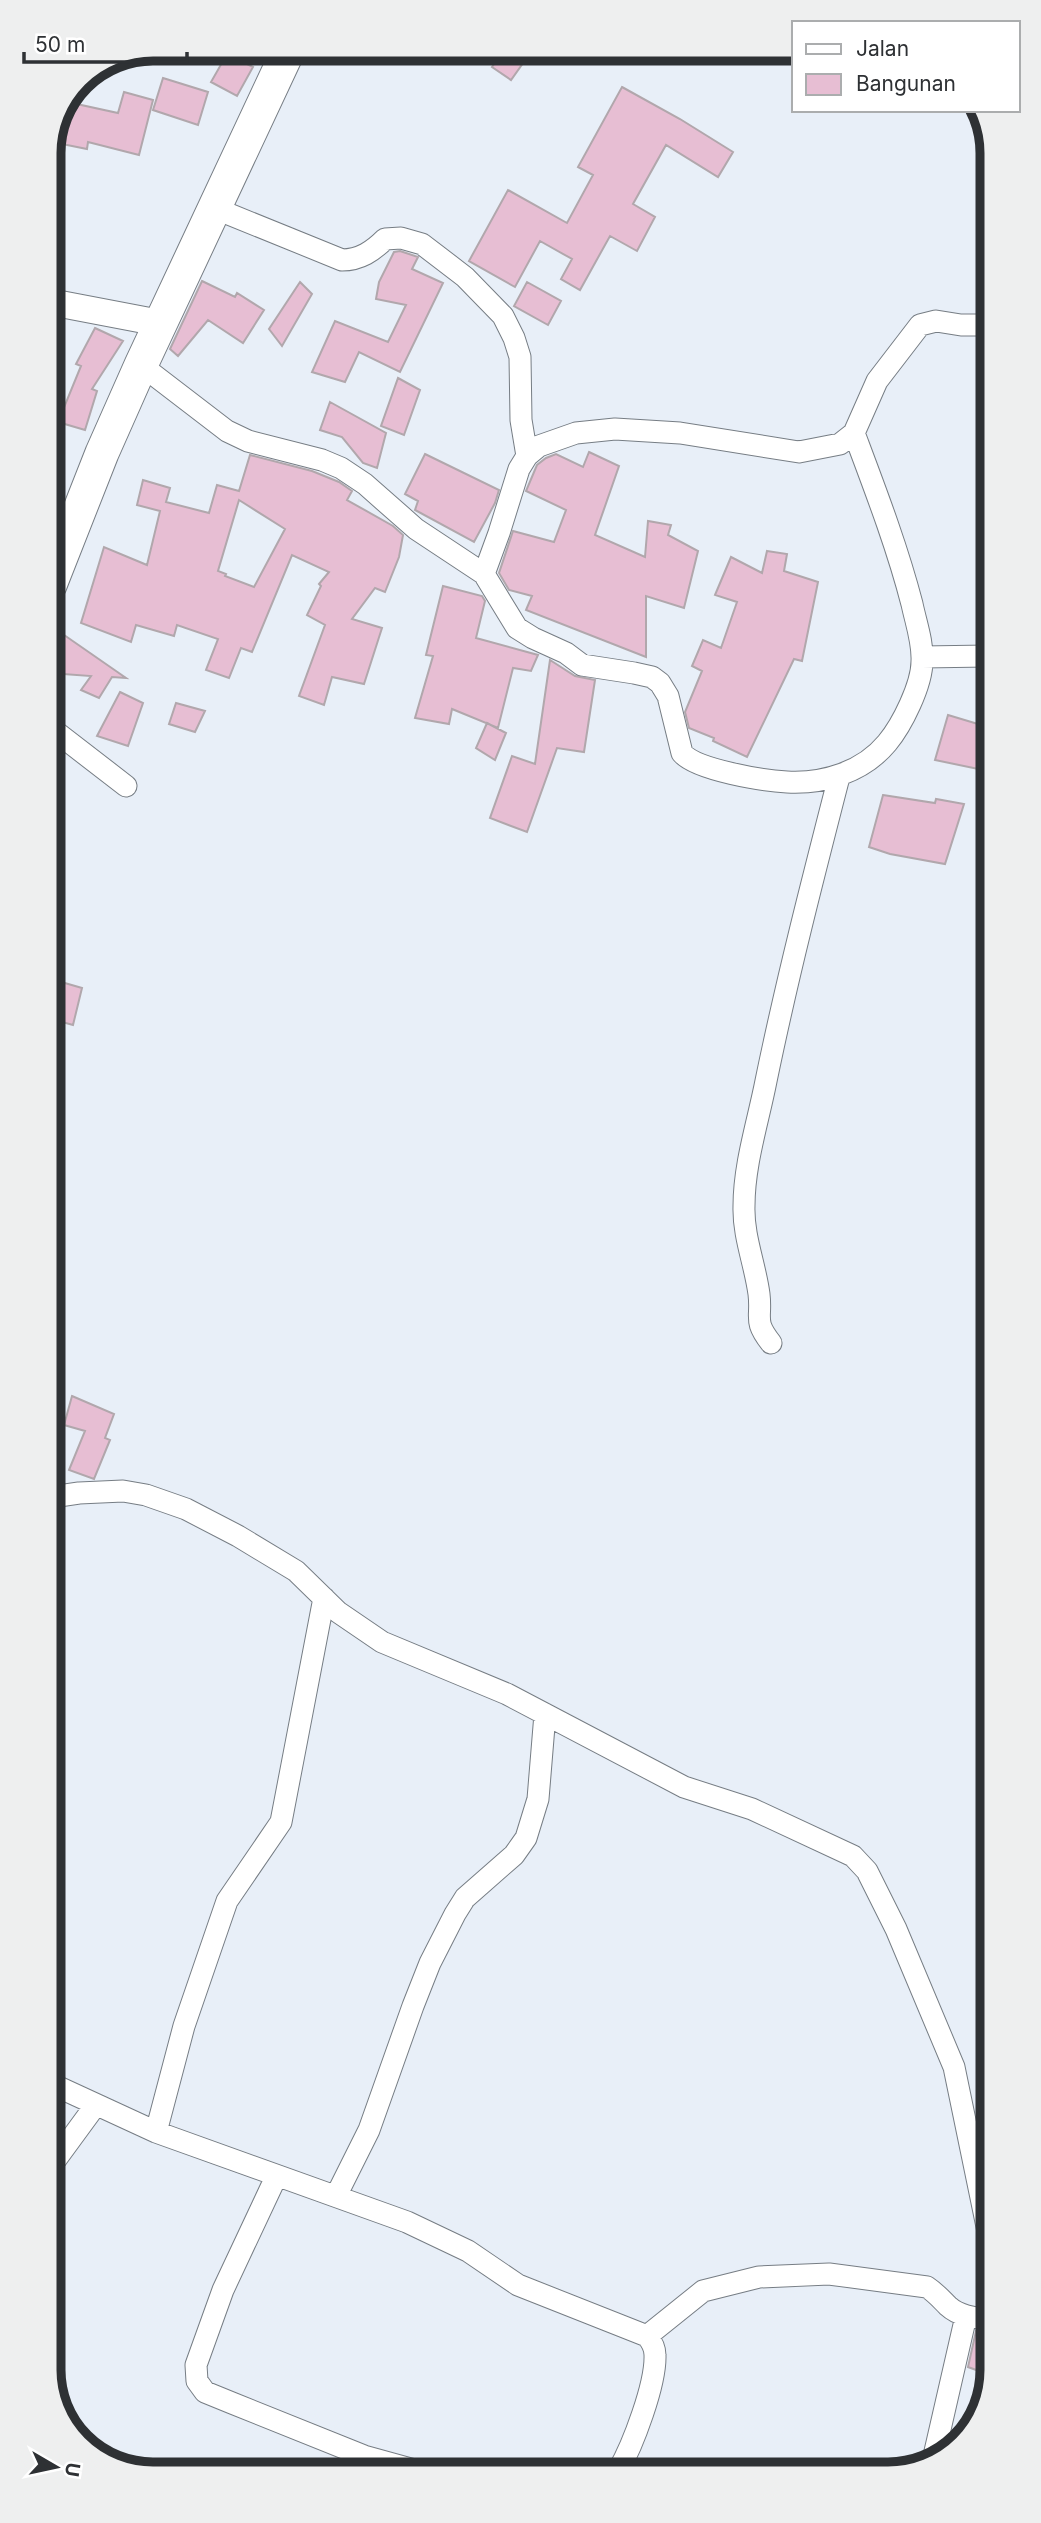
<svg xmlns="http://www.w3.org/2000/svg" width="1041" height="2523" font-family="Inter,sans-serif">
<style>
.building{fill:#e7bed3;stroke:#b1a7ac;stroke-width:2;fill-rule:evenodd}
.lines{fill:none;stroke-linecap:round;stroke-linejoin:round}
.minor-casing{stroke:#767d84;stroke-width:23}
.tertiary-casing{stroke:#767d84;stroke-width:28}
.primary-casing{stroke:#767d84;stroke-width:35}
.minor{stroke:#fff;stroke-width:21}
.tertiary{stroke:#fff;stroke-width:26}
.primary{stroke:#fff;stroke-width:33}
.rim{fill:none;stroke:#2e3134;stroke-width:9}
</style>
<rect width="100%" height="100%" fill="#e8eff8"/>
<path class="building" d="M505 49H533L511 80 492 67Z
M227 54 253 67 237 96 211 82Z
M163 78 208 92 198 125 153 110Z
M622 87 680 119 733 152 718 177 666 145 633 204 655 217 637 251 610 236 580 290 561 279 572 259 540 241 515 287 469 261 508 190 567 223 593 175 578 167Z
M124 92 153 100 139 155 88 142 87 149 62 144 72 103 118 113Z
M400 251 418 257 412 269 443 283 400 372 359 352 345 382 312 372 335 321 388 342 406 305 376 299 379 282 394 252Z
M202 281 235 297 237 293 264 310 243 343 208 320 178 356 170 349Z
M300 282 312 294 282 346 269 329Z
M527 282 561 301 548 325 514 306Z
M95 328 123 341 92 389 97 391 85 430 58 422 81 366 76 364Z
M398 378 420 390 404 435 381 426Z
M330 402 386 433 377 468 363 463 342 437 320 430Z
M589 452 619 466 595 535 645 557 648 521 671 525 668 535 698 551 684 608 646 596V657L526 610 532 596 509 590 499 573 513 531 554 542 566 510 526 491 537 465 546 458 556 454 583 467Z
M425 454 499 490 495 503 474 542 415 510 418 501 405 494Z
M250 455 312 471 339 482 352 491 347 500 393 526 403 535 399 557 385 592 375 588 352 619 382 628 364 684 332 677 324 705 299 696 325 625 307 615 321 586 319 584 329 572 292 555 252 652 241 648 229 678 206 670 218 639 177 625 174 636 136 625 131 642 81 623 104 547 147 565 160 511 137 505 143 480 170 488 166 502 209 513 217 485 239 491ZM239 500 285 529 254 587 225 576 226 574 218 571Z
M767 551 787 554 784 571 818 582 802 661 794 659 747 757 713 741 714 738 689 728 685 712 702 671 692 666 703 640 721 648 737 602 715 595 731 557 762 573Z
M443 586 482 596 485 601 476 638 538 655 531 671 513 668 498 728 452 709 449 724 415 718 433 656 426 655Z
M54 628 116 671 126 678 112 677 99 698 81 690 91 676 50 673V640Z
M550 660 575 676 595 680 584 752 557 748 527 832 490 818 512 756 535 764Z
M120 692 143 703 128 746 97 736Z
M176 703 205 711 195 732 169 724Z
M948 715 988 727V771L935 760Z
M487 723 506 733 495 760 476 748Z
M883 795 935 803 936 799 964 804 945 864 890 854 869 847Z
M51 979 82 988 73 1025 51 1019Z
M72 1396 114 1414 105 1438 110 1440 94 1479 69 1470 85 1431 64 1425Z
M976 2331 992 2333 990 2375 968 2367Z"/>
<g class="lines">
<defs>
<path id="minor" d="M214 208 342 260C360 260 373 251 385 239L401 238 422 244 465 277 503 316 514 338 520 357 521 420 527 456
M141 365 227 431 248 441 322 460 341 468 365 484 416 529 484 574 517 628 533 638 566 653 582 665 634 673 652 677 660 683 668 696 682 753C696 770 765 781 787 782 824 784 863 772 887 743 902 725 922 685 922 661 923 642 916 623 912 604 897 546 875 489 854 433
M484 574 499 533 519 469 527 456 539 446 576 433 615 429 680 433 799 452 840 444 854 433 877 381 920 325 936 321 961 325H987
M922 657 988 656
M51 728 126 786
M771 1343C753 1320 762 1319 759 1294 755 1264 743 1236 744 1206 744 1164 758 1122 766 1081 787 979 813 878 839 777
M52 1497 79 1493 123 1491 146 1495 186 1509 238 1536 296 1571 338 1612 382 1642 507 1694 684 1787 752 1809 853 1856 867 1871 896 1929 954 2067 992 2251
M54 2085 156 2132 407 2222 468 2251 518 2285 647 2336C652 2342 655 2347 655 2355 656 2384 633 2445 618 2471
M156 2132 184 2026 227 1901 281 1822 324 1598
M54 2162 95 2106
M276 2177 223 2290 196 2365 197 2381 205 2392 232 2403 364 2456 422 2472
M336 2196 369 2130 413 2006 430 1963 455 1914 465 1898 514 1855 526 1838 538 1799 545 1714
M647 2336 703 2291 759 2277 829 2274 927 2287C936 2293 941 2299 948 2306 960 2317 977 2318 992 2320
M933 2460 966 2316"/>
<path id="tertiary" d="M50 302 160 323"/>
<path id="primary" d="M50 585 102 453 141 365 289 49"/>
</defs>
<use href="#minor" class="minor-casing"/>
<use href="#tertiary" class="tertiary-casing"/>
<use href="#primary" class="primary-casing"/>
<use href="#minor" class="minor"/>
<use href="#tertiary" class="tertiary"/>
<use href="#primary" class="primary"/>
</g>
<path d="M0 0H1041V2523H0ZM153 61H888A92 92 0 0 1 980 153V2370A92 92 0 0 1 888 2462H153A92 92 0 0 1 61 2370V153A92 92 0 0 1 153 61Z" fill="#eeefef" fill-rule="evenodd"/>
<path class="rim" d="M153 61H888A92 92 0 0 1 980 153V2370A92 92 0 0 1 888 2462H153A92 92 0 0 1 61 2370V153A92 92 0 0 1 153 61Z"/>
<rect x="792" y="21" width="228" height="91" fill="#ffffff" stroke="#abadae" stroke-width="2"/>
<rect x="806" y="44" width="35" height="10" fill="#ffffff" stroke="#abadae" stroke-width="2"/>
<text x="856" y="56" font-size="21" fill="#2e3134">Jalan</text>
<rect x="806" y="74" width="35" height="21" fill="#e7bed3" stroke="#abadae" stroke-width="2"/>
<text x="856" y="91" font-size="21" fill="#2e3134">Bangunan</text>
<g transform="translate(56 2467) rotate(99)" stroke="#ffffff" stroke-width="5" paint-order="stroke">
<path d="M0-5L12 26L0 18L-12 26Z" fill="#2e3134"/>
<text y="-10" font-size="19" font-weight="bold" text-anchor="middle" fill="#2e3134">U</text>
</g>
<path d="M24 52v10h163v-10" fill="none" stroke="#2e3134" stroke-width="3.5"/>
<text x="35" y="52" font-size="21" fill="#2e3134" stroke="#ffffff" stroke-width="5" paint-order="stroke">50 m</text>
</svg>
